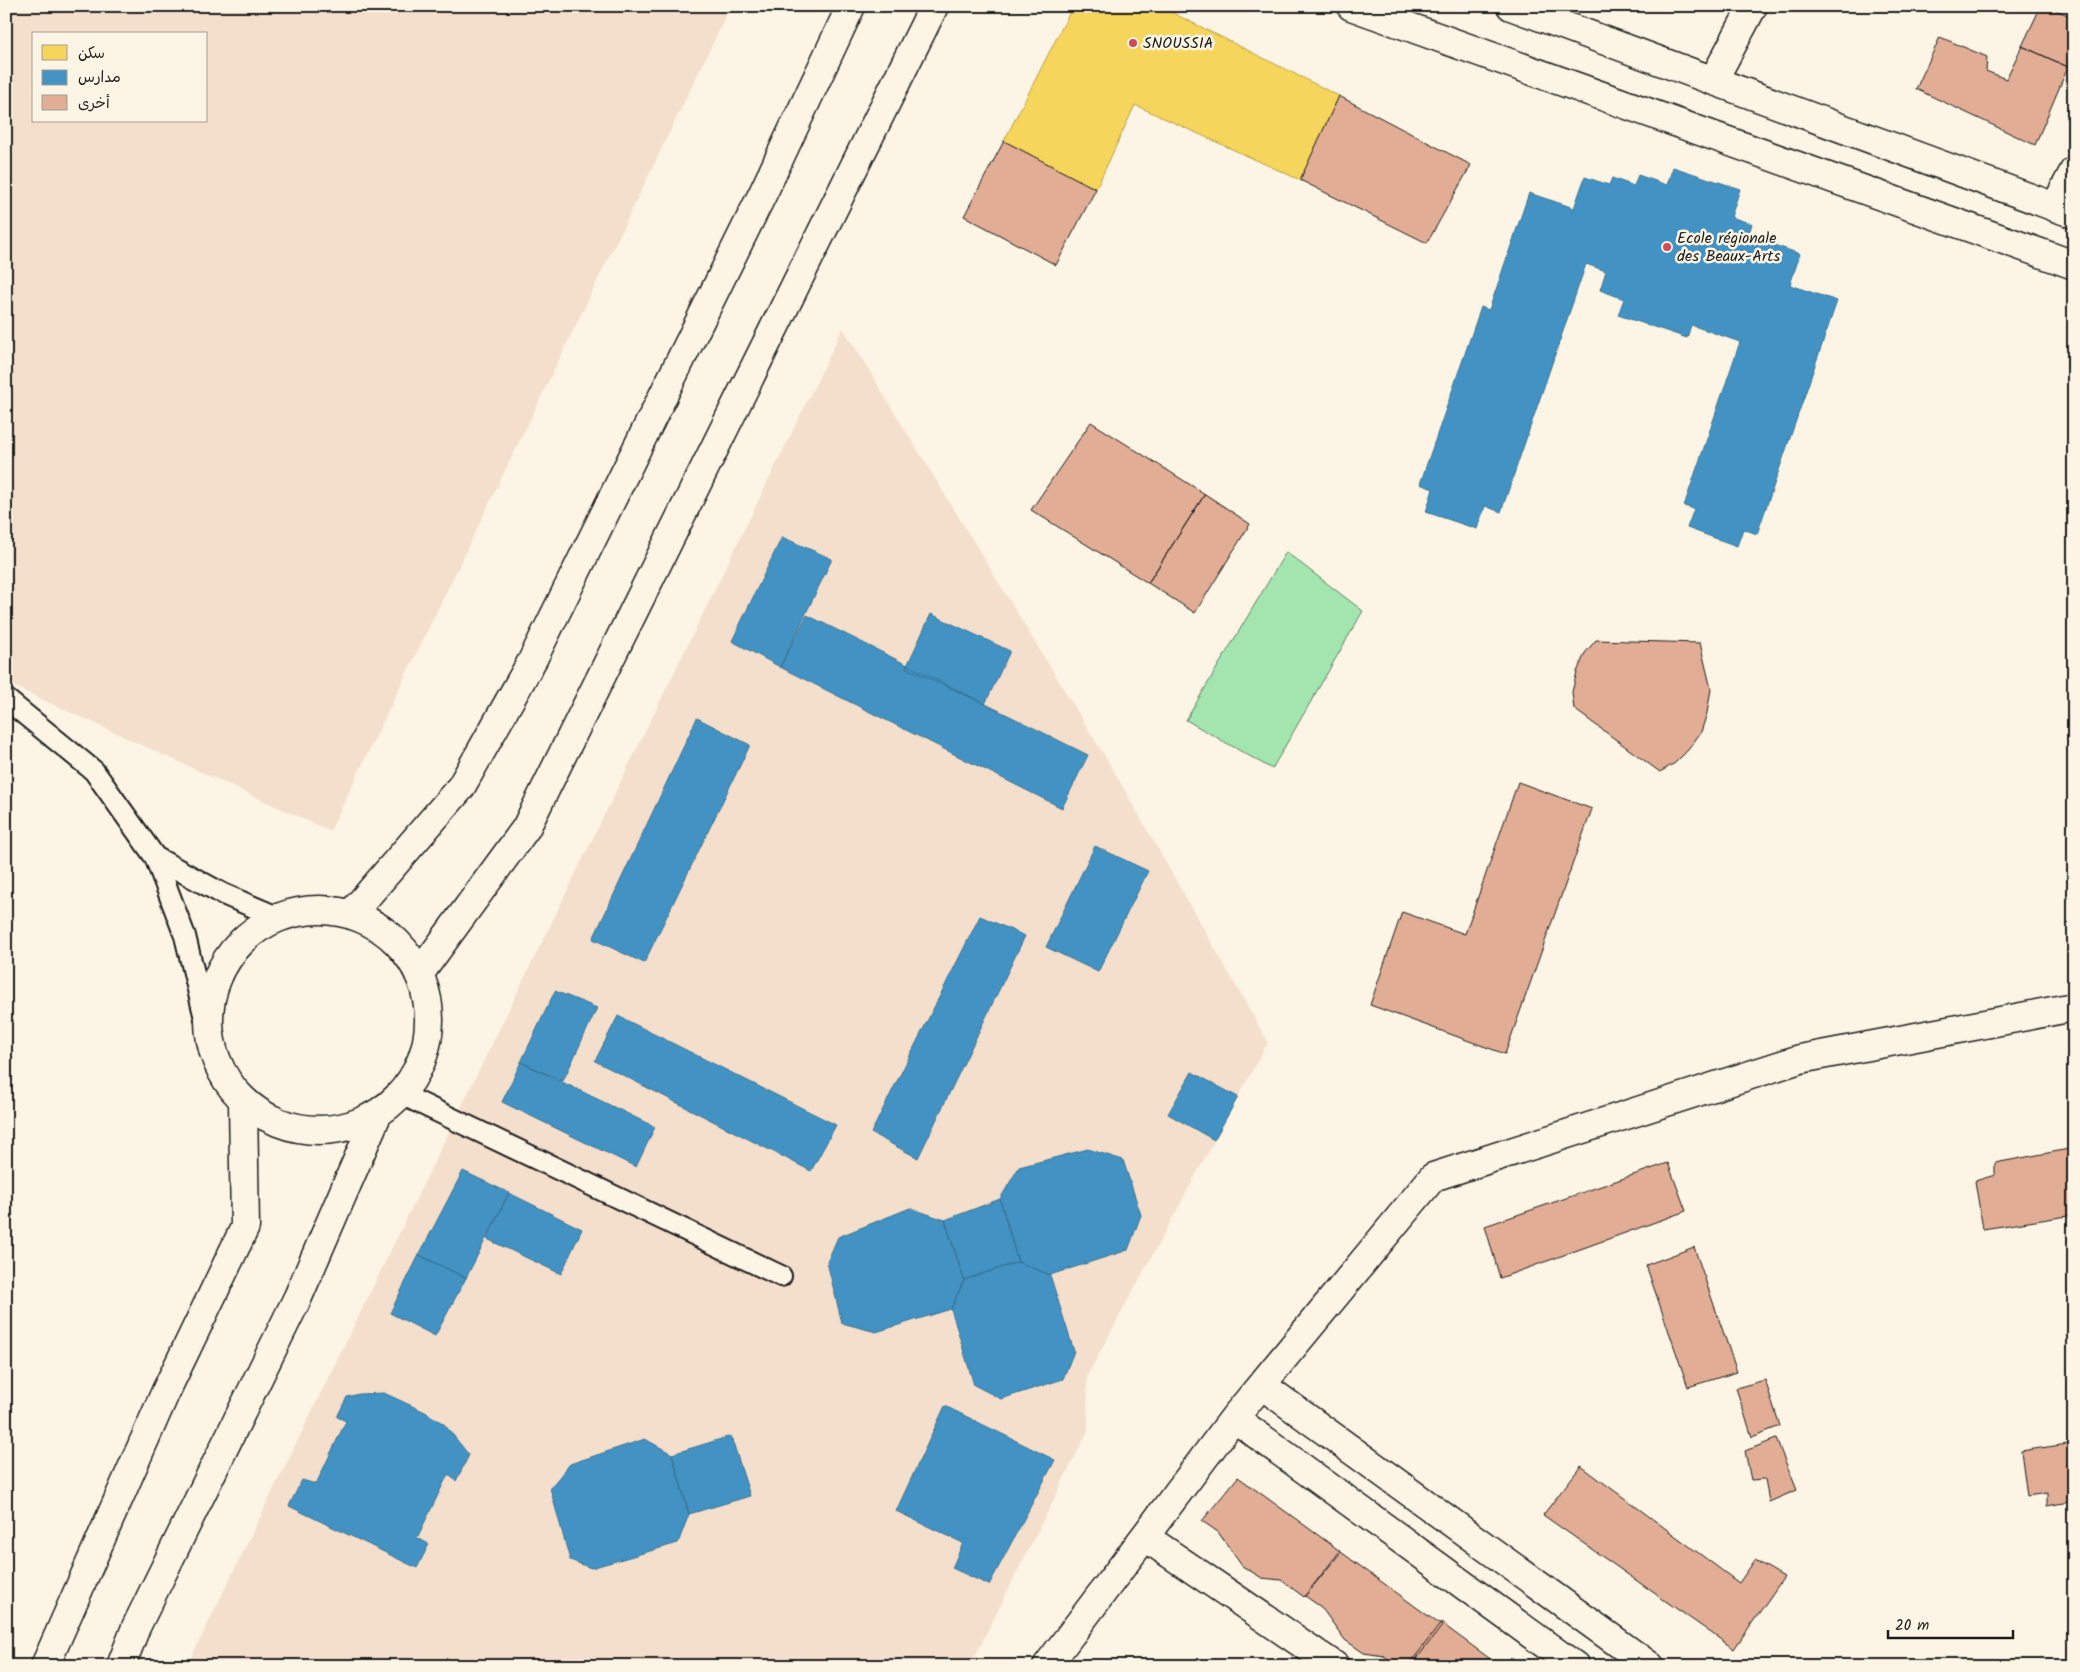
<svg xmlns="http://www.w3.org/2000/svg" width="2080" height="1672" font-family="Kalam,'Playpen Sans Arabic',sans-serif">
<style>
.built{fill:#f4dfcd;fill-rule:evenodd}
.green{fill:#a3e5af;stroke:#608066}
.homes{fill:#f6d55c;stroke:#b59e49}
.schools{fill:#4393c3;stroke:#376f91}
.building{fill:#e1ad95;stroke:#1c1c1c}
.lines{fill:none;stroke-linecap:round;stroke-linejoin:round}
.lane-casing{stroke:#1c1c1c;stroke-width:24}
.street-casing{stroke:#1c1c1c;stroke-width:31}
.secondary-casing{stroke:#1c1c1c;stroke-width:31}
.lane{stroke:#fcf5e5;stroke-width:20}
.street{stroke:#fcf5e5;stroke-width:28}
.secondary{stroke:#fcf5e5;stroke-width:28}
.poi-dot{fill:#d1495b;stroke:#fcf5e5;stroke-width:2}
.labels{text-anchor:middle;dominant-baseline:central;stroke-width:5;stroke-linejoin:round;paint-order:stroke}
.poi-label{font-size:16px;fill:#1c1c1c;stroke:#fcf5e5;text-anchor:start}
</style>
<rect width="100%" height="100%" fill="#fcf5e5"/>
<filter id="ink" filterUnits="userSpaceOnUse"><feTurbulence type="fractalNoise" baseFrequency=".02" numOctaves="2"/><feDisplacementMap in="SourceGraphic" scale="10" xChannelSelector="R" yChannelSelector="G"/><feConvolveMatrix kernelMatrix="1 2 1 2 8 2 1 2 1" color-interpolation-filters="sRGB"/></filter>
<g filter="url(#ink)">
<path class="built" d="M6 6H731L330 831 6 683ZM34 34H206V121H34Z
M843 328 1112 768 1268 1042 1087 1376 1088 1431 970 1666H187Z"/>
<path class="green" d="M1286 552 1363 611 1272 769 1186 720Z"/>
<path class="homes" d="M1073 6H1159L1339 96 1300 180 1135 105 1096 189 1004 141Z"/>
<path class="schools" d="M1673 167 1740 189 1731 217 1752 224 1748 236 1800 254 1790 285 1837 301 1757 534 1743 529 1737 546 1687 528 1694 509 1684 506 1740 342 1691 325 1687 338 1618 315 1624 299 1600 290 1606 271 1586 264 1501 512 1485 506 1477 529 1426 512 1433 489 1420 484 1481 307 1489 310 1529 193 1574 208 1585 177 1609 185 1612 178 1634 186 1638 175 1667 185Z
M782 537 832 559 780 667 732 641Z
M931 614 1010 651 985 704 906 668Z
M807 615 1088 755 1062 808 780 667Z
M697 718 750 745 644 963 593 939Z
M1095 846 1148 871 1098 972 1046 947Z
M980 916 1025 936 918 1158 871 1133Z
M555 991 597 1008 563 1081 521 1062Z
M618 1016 836 1125 811 1171 595 1061Z
M521 1062 655 1127 636 1167 502 1102Z
M1192 1072 1238 1097 1214 1140 1168 1114Z
M1088 1149 1123 1160 1141 1215 1128 1250 1050 1275 1018 1262 1000 1199 1019 1167Z
M463 1171 509 1193 466 1278 419 1255Z
M509 1193 582 1229 561 1274 487 1239Z
M1000 1199 1018 1262 964 1280 945 1220Z
M910 1208 945 1220 964 1280 951 1309 876 1332 842 1323 827 1262 838 1237Z
M419 1255 466 1278 435 1336 390 1313Z
M1018 1262 1050 1275 1074 1351 1063 1379 1001 1399 974 1385 951 1309 964 1280Z
M384 1393 425 1412 444 1424 469 1455 456 1481 448 1474 417 1538 429 1544 417 1568 289 1506 302 1480 316 1484 346 1421 337 1417 347 1397 359 1394Z
M945 1406 1055 1460 989 1585 952 1568 963 1543 896 1511Z
M731 1436 750 1496 689 1514 672 1454Z
M645 1439 672 1454 689 1514 678 1543 591 1568 570 1560 550 1488 570 1464Z"/>
<path class="building" d="M2041 6H2047L2074 18V56L2068 67 2022 46Z
M1940 37 1987 57 1986 71 2006 79 2022 46 2068 67 2035 145 1916 89Z
M1339 96 1471 165 1427 243 1300 180Z
M1004 141 1096 189 1056 265 964 216Z
M1091 422 1205 494 1148 583 1031 510Z
M1205 494 1250 524 1195 613 1148 583Z
M1596 640 1700 643 1711 689 1707 713 1701 732 1688 750 1675 763 1660 772 1574 709 1572 692 1577 672 1585 653Z
M1518 782 1592 809 1505 1054 1370 1005 1402 912 1465 934Z
M2074 1148V1215L1983 1229 1975 1181 1995 1175V1163Z
M1668 1163 1686 1211 1500 1278 1485 1226Z
M1694 1247 1737 1372 1688 1387 1646 1265Z
M1765 1380 1780 1426 1752 1437 1736 1388Z
M1776 1439 1797 1490 1769 1502 1765 1479 1751 1480 1745 1451Z
M2074 1443V1501L2047 1506V1493L2027 1496 2021 1451Z
M1581 1466 1739 1583 1755 1560 1784 1577 1734 1649 1543 1515Z
M1238 1477 1340 1551 1304 1597 1281 1580 1262 1578 1242 1566 1218 1532 1202 1521Z
M1341 1552 1442 1626 1411 1666H1398L1384 1656 1364 1653 1345 1640 1321 1607 1305 1596Z
M1441 1623 1500 1666H1408Z"/>
<g class="lines">
<defs>
<path id="lane" d="M6 699 94 771 155 857 185 936 210 1039
M155 857 223 894 277 917
M401 1094 781 1276"/>
<path id="street" d="M1714 79 1753 6
M2055 207 2074 171
M1263 1386 1650 1666
M1234 1418 1575 1666
M1145 1537 1335 1666
M1047 1666 1234 1418 1433 1177 1800 1059 2074 1007"/>
<path id="secondary" d="M1351 6 2074 265
M1511 6 2074 214
M209 1020a110 110 0 1 1 220 0a110 110 0 1 1-220 0Z
M352 913 461 787 533 659 763 193 851 6
M420 973 526 828 934 6
M45 1666 166 1391 245 1227 243 1102
M121 1666 136 1627 298 1297 377 1115"/>
</defs>
<use href="#lane" class="lane-casing"/>
<use href="#street" class="street-casing"/>
<use href="#secondary" class="secondary-casing"/>
<use href="#lane" class="lane"/>
<use href="#street" class="street"/>
<use href="#secondary" class="secondary"/>
</g>
</g>
<g class="poi-dot">
<circle cx="1133" cy="43" r="5"/>
<circle cx="1667" cy="247" r="5"/>
</g>
<g class="labels">
<g class="poi-label">
<text x="1143" y="43">SNOUSSIA</text>
<text x="1677" y="238">Ecole régionale<tspan x="1677" dy="18">des Beaux-Arts</tspan></text>
</g>
</g>
<rect width="2080" height="1672" fill="none" stroke="#fcf5e5" stroke-width="25"/>
<rect x="12" y="12" width="2055" height="1647" fill="none" stroke="#1c1c1c" stroke-width="2" filter="url(#ink)"/>
<rect x="32" y="32" width="175" height="90" fill="#fcf5e5" stroke="#a29e95"/>
<rect x="42" y="45" width="25" height="15" fill="#f6d55c" stroke="#a29e95"/>
<text x="78" y="58" font-size="15" fill="#1c1c1c">سكن</text>
<rect x="42" y="70" width="25" height="15" fill="#4393c3" stroke="#a29e95"/>
<text x="78" y="82" font-size="15" fill="#1c1c1c">مدارس</text>
<rect x="42" y="95" width="25" height="15" fill="#e1ad95" stroke="#a29e95"/>
<text x="78" y="108" font-size="15" fill="#1c1c1c">أخرى</text>
<path d="M1888 1630v8h125v-8" fill="none" stroke="#1c1c1c" stroke-width="2.5"/>
<text x="1895" y="1630" font-size="15" fill="#1c1c1c" stroke="#fcf5e5" stroke-width="4" paint-order="stroke">20 m</text>
</svg>
